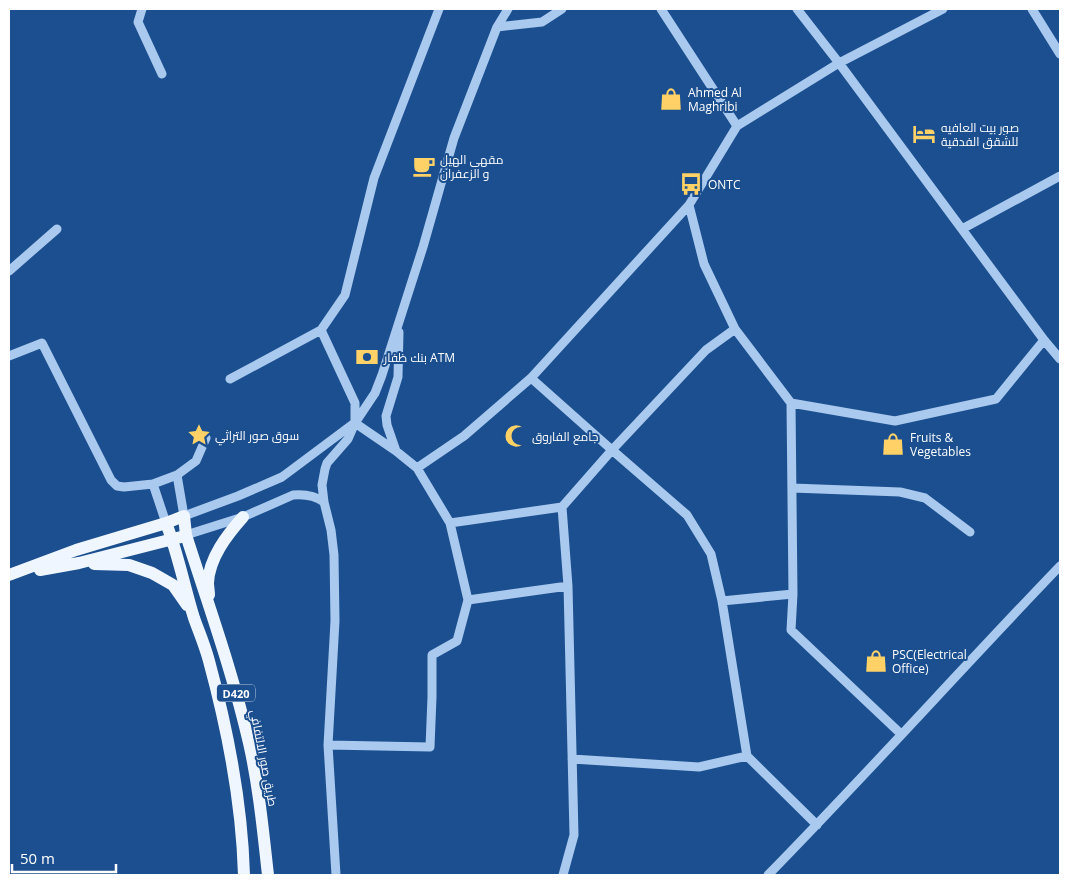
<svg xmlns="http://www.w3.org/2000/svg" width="1069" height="884" font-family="'Open Sans',Cairo,sans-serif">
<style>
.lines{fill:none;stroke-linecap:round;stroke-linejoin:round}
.minor{stroke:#a9c9ee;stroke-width:9}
.major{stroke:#f0f6ff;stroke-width:12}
.labels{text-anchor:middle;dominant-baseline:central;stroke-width:4;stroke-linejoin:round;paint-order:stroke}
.shield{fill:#1b4f8f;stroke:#bbcadd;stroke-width:1}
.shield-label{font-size:11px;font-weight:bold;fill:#fff}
.poi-label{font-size:12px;fill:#fff;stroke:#1b4f8f;text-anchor:start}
.street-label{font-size:12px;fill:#fff;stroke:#1b4f8f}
</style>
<rect width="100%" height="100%" fill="#1b4f8f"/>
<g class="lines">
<path class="minor" d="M142 9 138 22 162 74
M661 9 737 126
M797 9 839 63 1044 340 1060 359
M1032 9 1060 54
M497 27 542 22 562 9
M689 205 704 264 735 329 791 403 793 594 791 630 901 734
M962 229 1060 176
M9 271 57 229
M735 329 706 350 612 450 687 515 711 554 722 601 747 756 817 825
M321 330 355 403V422
M9 356 42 343 111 480 117 486 124 487 153 484 177 475 196 461 206 438
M531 378 612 450 562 507 568 586 574 835 563 875
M230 379 321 330 345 295 374 178 439 9
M791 403 895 421 996 399 1044 340
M396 451 387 425 386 416 398 377 399 332
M417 468 464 436 531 378 689 205 737 126 839 63 943 9
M177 475 184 516 238 496 282 477 353 424
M153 484 166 523
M792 488 900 492 925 498 970 532
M450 523 562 507
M186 535 243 517 293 495C304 494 314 495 324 502
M468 600 568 586
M722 601 793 594
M328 745 430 747 432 697V655L457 641 468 600 450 523 417 468 396 451 355 423
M572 759 699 767 747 756
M336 875 328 745 335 621 334 555 331 530 324 502 322 485 325 469 327 463 348 439 355 423 375 393 382 375 423 247 454 138 497 27 508 9
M768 875C867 774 962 668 1060 566"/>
<path class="major" d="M166 523C178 553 184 586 194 618 199 632 205 646 209 661 228 731 242 803 244 875
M94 564 129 565 152 573 173 585 187 605
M40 570 79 563 181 537
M9 575 76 550 166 523 184 516 186 535C208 604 233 673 249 743 259 787 263 831 268 875
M209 595C209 591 208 587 208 583 209 558 227 535 243 517"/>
</g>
<defs>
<symbol id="shop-bare" viewBox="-9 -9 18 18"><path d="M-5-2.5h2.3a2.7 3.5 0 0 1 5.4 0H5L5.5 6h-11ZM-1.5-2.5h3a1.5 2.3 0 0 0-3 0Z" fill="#ffd166" stroke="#1b4f8f" stroke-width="2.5" paint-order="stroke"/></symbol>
<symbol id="hotel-bare" viewBox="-9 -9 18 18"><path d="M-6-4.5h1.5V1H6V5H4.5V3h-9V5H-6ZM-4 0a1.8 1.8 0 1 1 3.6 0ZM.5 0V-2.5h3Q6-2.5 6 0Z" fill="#ffd166" stroke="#1b4f8f" stroke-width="2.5" paint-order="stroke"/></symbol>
<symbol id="cafe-bare" viewBox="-9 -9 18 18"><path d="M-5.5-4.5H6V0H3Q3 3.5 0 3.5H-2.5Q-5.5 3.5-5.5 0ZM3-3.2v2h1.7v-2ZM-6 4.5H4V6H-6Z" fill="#ffd166" stroke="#1b4f8f" stroke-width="2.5" paint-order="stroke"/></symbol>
<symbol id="bus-bare" viewBox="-9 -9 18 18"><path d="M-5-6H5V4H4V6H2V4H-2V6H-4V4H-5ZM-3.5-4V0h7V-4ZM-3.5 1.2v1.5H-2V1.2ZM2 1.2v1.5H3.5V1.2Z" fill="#ffd166" stroke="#1b4f8f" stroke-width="2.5" paint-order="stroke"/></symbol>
<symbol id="bank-bare" viewBox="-9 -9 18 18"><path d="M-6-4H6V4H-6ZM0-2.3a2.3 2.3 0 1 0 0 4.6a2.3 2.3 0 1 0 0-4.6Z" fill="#ffd166" stroke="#1b4f8f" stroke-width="2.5" paint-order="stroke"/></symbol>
<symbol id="sight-bare" viewBox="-9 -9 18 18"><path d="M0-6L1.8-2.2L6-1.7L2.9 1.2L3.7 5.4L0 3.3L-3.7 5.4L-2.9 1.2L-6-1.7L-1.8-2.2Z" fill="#ffd166" stroke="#1b4f8f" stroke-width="2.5" paint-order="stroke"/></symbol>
<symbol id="mosque-bare" viewBox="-9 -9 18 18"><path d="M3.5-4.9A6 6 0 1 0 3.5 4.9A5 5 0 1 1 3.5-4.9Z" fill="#ffd166" stroke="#1b4f8f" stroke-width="2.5" paint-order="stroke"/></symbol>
</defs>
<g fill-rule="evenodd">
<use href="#shop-bare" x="655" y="83" width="32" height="32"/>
<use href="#hotel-bare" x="908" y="118" width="32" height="32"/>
<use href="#cafe-bare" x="408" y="150" width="32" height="32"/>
<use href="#bus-bare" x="675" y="168" width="32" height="32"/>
<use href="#bank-bare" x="351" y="341" width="32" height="32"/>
<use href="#sight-bare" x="183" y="419" width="32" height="32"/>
<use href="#mosque-bare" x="500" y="420" width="32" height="32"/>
<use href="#shop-bare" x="877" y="428" width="32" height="32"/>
<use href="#shop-bare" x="860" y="645" width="32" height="32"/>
</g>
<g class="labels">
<rect class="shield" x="217" y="684.5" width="38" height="17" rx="4"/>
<g class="shield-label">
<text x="236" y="693">D420</text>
</g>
<g class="poi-label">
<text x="688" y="92">Ahmed Al<tspan x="688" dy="14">Maghribi</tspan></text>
<text x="941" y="127">صور بيت العافيه<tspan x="941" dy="14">للشقق الفدقية</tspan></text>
<text x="440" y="159">مقهى الهيل<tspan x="440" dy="14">و الزعفران</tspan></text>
<text x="708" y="184">ONTC</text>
<text x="384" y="357">بنك ظفار ATM</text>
<text x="215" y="435">سوق صور التراثي</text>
<text x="532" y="436">جامع الفاروق</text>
<text x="910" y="437">Fruits &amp;<tspan x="910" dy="14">Vegetables</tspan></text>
<text x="892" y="654">PSC(Electrical<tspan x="892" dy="14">Office)</tspan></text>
</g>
<g class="street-label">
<text transform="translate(264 758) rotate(79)">طريق صور الالتفافي</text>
</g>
</g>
<rect width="1069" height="884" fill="none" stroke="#ffffff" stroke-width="20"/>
<path d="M12 864v8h104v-8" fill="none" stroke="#ffffff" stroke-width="2.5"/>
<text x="20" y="864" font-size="15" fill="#ffffff" stroke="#1b4f8f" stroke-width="4" paint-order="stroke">50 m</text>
</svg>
